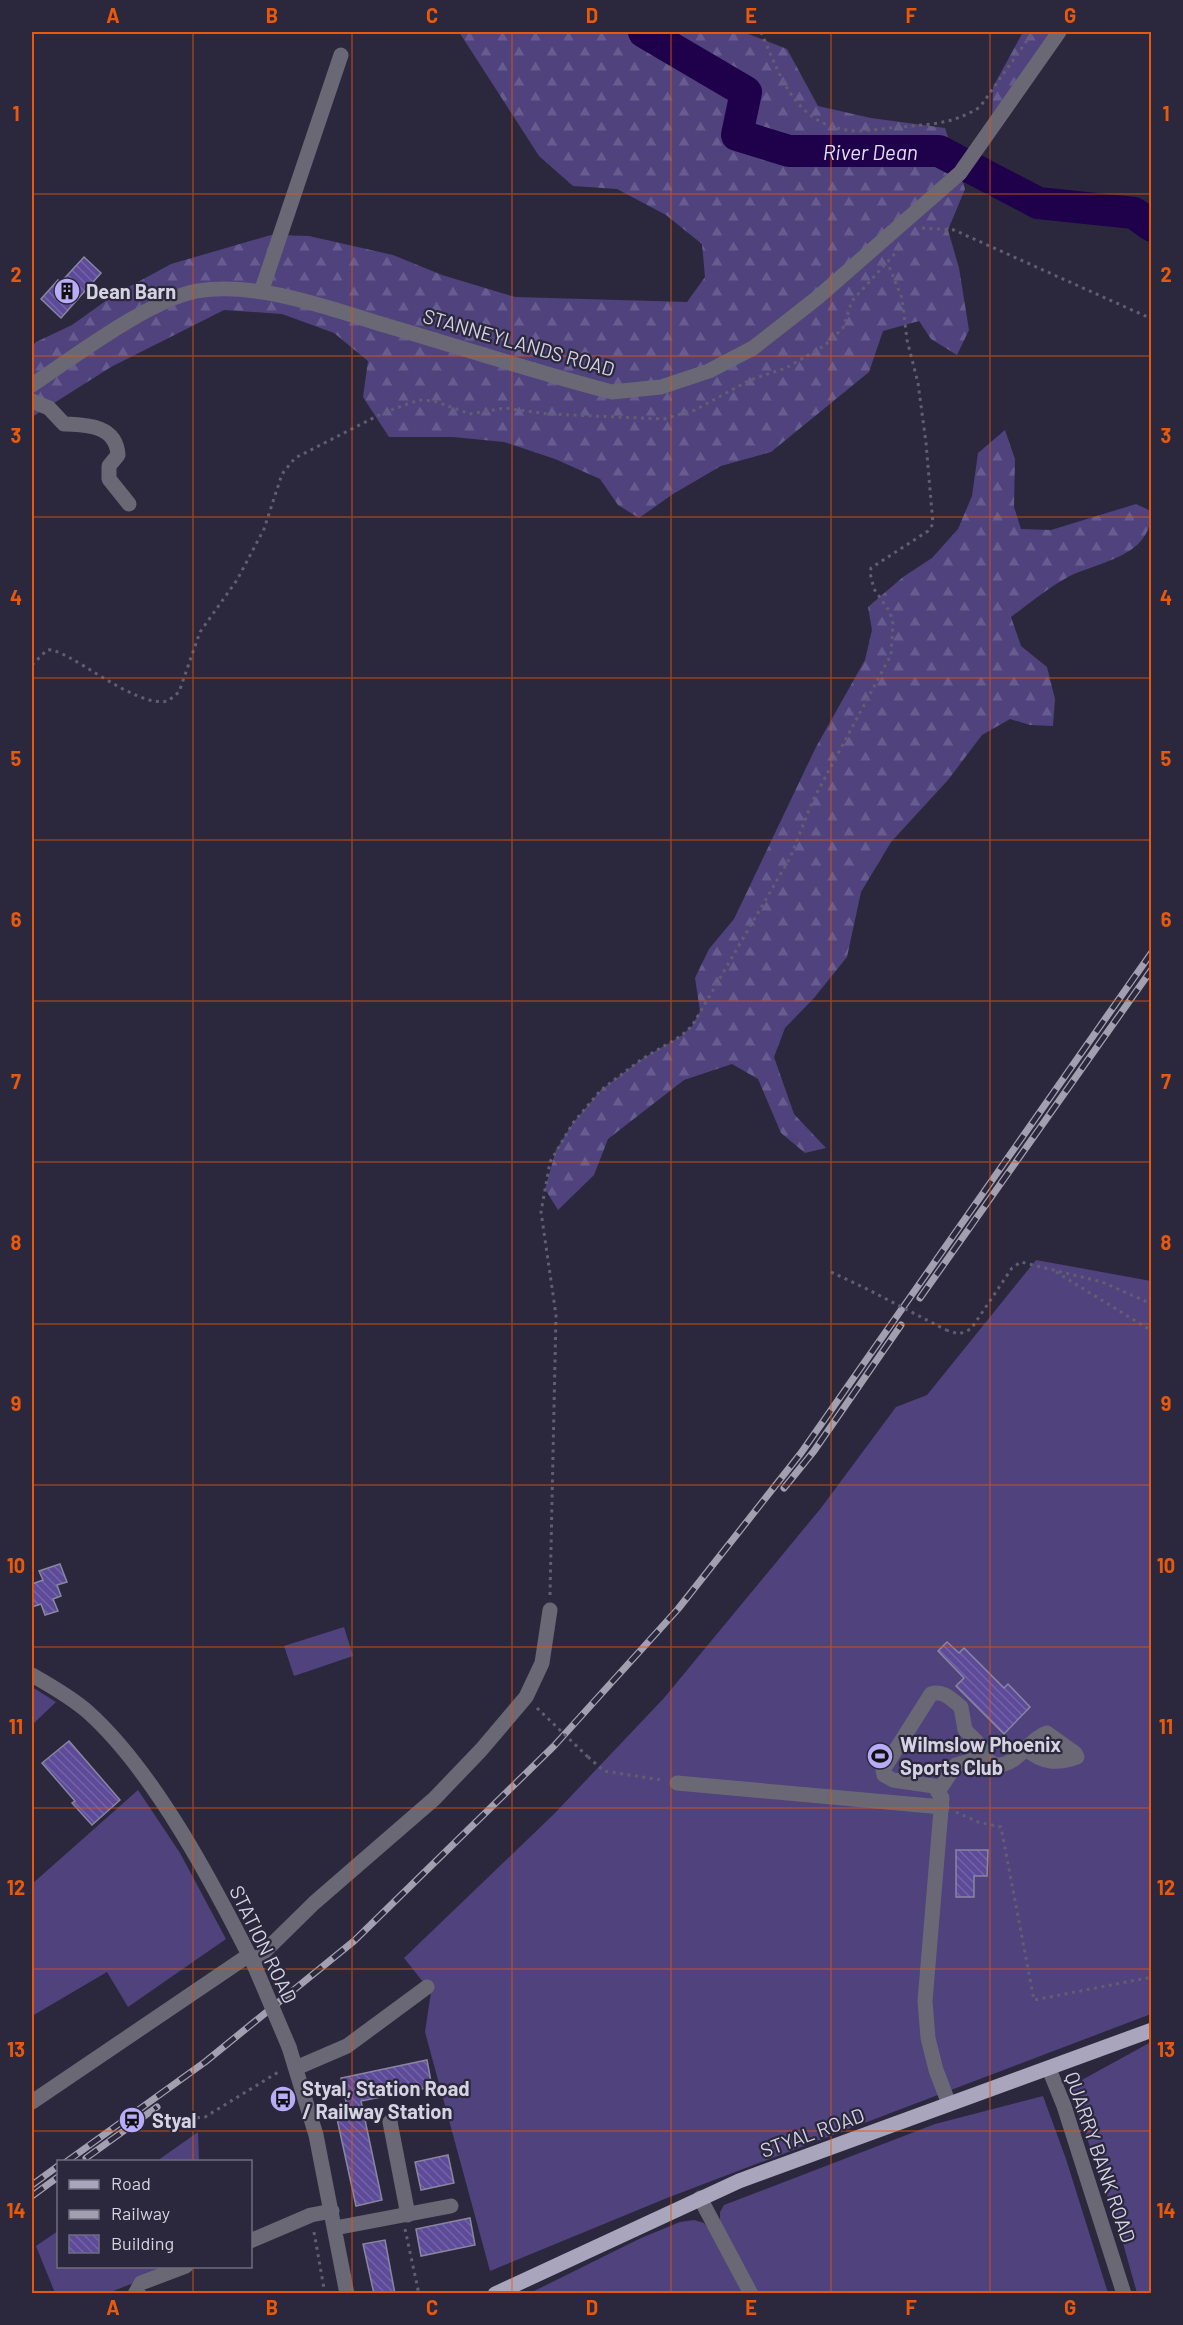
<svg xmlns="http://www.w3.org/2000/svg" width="1183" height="2325" font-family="Barlow,sans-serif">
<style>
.grass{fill:#4f427d}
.forest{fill:url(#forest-firs)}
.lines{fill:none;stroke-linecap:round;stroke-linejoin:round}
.river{stroke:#1e004b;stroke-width:32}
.building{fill:url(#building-back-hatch);stroke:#8986a0;stroke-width:1.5}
.path{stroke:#605e70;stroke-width:3;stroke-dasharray:3 4.5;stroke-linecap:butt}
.minor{stroke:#6a6874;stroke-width:15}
.major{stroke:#a8a5bc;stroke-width:15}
.rail-casing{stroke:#a29fb0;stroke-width:7}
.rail{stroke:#2b283d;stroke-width:4.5;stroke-dasharray:14;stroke-linecap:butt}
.path-bridge{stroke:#605e70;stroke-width:3;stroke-dasharray:3 4.5;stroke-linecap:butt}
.minor-bridge{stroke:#6a6874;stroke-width:15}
.grid{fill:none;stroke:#e8590c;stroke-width:1.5;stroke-opacity:0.55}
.labels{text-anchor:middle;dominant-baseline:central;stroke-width:4.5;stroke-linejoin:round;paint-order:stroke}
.poi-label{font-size:20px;font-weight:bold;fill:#d5d3e1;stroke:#2b283d;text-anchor:start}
.street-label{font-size:20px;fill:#d5d3e1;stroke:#2b283d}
.water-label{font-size:21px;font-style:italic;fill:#e3e1f7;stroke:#2b283d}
.neatline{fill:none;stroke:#e8590c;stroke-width:2}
.grid-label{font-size:20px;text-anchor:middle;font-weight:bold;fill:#e8590c}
</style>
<defs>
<pattern id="forest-firs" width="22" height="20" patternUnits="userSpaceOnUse" patternTransform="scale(1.5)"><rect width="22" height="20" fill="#4f427d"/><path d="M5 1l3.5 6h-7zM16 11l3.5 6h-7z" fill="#675c8f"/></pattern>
<pattern id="building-back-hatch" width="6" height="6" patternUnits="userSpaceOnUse" patternTransform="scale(1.5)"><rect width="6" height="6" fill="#5d4b99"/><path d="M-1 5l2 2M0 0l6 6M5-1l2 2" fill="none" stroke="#7364a7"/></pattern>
</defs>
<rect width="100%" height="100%" fill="#2b283d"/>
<path class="grass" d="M1036 1260 1151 1281V2014L667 2198 490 2271 425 2032 431 1992 404 1958 554 1814 664 1698 821 1508 896 1407 927 1395Z
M344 1627 353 1656 294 1676 284 1646Z
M32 1687 56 1702 32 1725Z
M138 1790 180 1853 226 1939 128 2007 107 1972 32 2016V1884Z
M1151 2042V2293H1137L1119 2229 1069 2087Z
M1043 2096 1066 2159 1108 2293H757L720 2224V2212L724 2205 935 2124Z
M198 2132 199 2161H157Z
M694 2220 704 2223 710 2231 742 2293 528 2294 641 2238 680 2222Z
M58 2231V2266L175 2267 108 2293H55L36 2246Z"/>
<path class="forest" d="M459 32H743L787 49 818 106 871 118 945 128 965 189 948 230 959 268 969 330 957 355 931 339 919 321 883 331 869 372 771 452 721 466 673 494 639 518 618 505 600 479 555 459 504 442 453 437H389L363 397 368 361 334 333 282 314 224 310 111 367 32 417V346L36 342 72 325 114 295 171 264 271 235 309 236 393 255 442 275 515 297 687 302 705 277 702 244 666 215 617 189 573 186 539 156Z
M1023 32H1052L992 119 993 87Z
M1005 430 1015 459 1014 507 1021 529 1051 530 1136 504 1151 511C1152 557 1100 561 1068 577 1048 588 1030 603 1011 617L1021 646 1047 667 1055 699 1053 726 1030 725 1010 719 982 735 948 780 891 842 861 892 847 957 814 998 785 1028 774 1057 794 1114 826 1148 805 1153 781 1133 758 1079 732 1064 684 1080 608 1139 594 1175 558 1210 545 1189 556 1150 573 1123 601 1090 642 1059 681 1036 692 1026 700 1011 695 978 709 949 734 919 816 747 865 660 872 630 868 607 903 577 932 558 958 529 972 496 978 453Z"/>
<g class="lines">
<path class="river" id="s1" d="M644 32 746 92 737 135 789 151H939L1038 203 1134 213 1152 226"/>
</g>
<path class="building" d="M84 257 101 273 61 318 41 299 58 280 61 282Z
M60 1564 67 1582 57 1585 61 1596 53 1599 58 1611 45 1615 41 1604 32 1607V1584L43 1580 39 1571Z
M947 1642 959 1653 964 1648 1004 1688 1008 1684 1030 1707 1004 1734 956 1686 964 1678 938 1651Z
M69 1741 120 1800 92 1825 72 1803 75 1801 42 1763Z
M956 1850H988L987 1876H974V1897H956Z
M427 2060 432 2087 361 2101 382 2200 356 2206 336 2114 348 2111 341 2078Z
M448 2155 454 2183 421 2190 415 2162Z
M470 2218 475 2245 421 2256 416 2229Z
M385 2240 395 2294H374L363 2244Z"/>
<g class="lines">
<path class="path" d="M761 32C780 75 793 121 846 130 863 133 884 128 901 127 932 124 953 124 980 107L1033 32
M922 228 954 230 1152 319
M32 665 47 650C66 646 134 709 168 701L179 692 200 632 237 580 264 529 282 474 295 458 383 413 419 400 434 401 470 414 505 408 548 414 664 419 695 410 750 380 786 368 824 346 843 328 852 301 899 249
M831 1272 865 1288
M1056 1272 1152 1331
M946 1330 959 1334 971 1329 1012 1268 1021 1262 1102 1282 1152 1304
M550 1595 556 1315 541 1212 550 1162 573 1123 601 1090 642 1059 681 1036 692 1026 790 858 813 800 891 655 893 624 890 612 874 589 870 573 871 568 928 531 933 524 926 443 918 383 907 340 902 298 888 264
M588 1757 604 1771 661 1780
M956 1812 978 1822 1001 1827 1034 2000 1152 1977
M182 2119 205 2117 280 2071
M405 2229 419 2294
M314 2232 325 2294"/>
<path class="minor" d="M261 292 341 55
M32 385C74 357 149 300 197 291 256 281 329 308 384 325 460 347 535 372 612 392L661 387 709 371 753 348 817 298 960 173 1059 32
M32 401 49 408 64 424C87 425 116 425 118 455L109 466V479L129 504
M32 1675C51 1686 71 1697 88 1712 155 1772 215 1887 255 1967
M984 1757 995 1765C1018 1767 1029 1738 1047 1733L1075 1753 1077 1757C1059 1764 1041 1763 1028 1750
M677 1783 942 1807
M939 1790 956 1765 984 1757 980 1745 965 1730 961 1707C952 1700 944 1690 931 1694L883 1770 884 1775 893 1780 934 1786 942 1798 925 2001 928 2038 936 2070 949 2104
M253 1963 314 1903 434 1799 481 1750 526 1697 542 1663 550 1610
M289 2047 316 2135 347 2294
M296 2068 347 2046 427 1987
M1049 2069 1064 2106 1124 2294
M32 2102 249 1955
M390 2122 408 2215
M700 2198 751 2294
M335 2228 451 2206
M250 2241 311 2215 332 2211
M135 2294 141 2283 186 2266"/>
<path class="major" d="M495 2294 739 2181 1152 2030"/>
<defs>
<path id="rail" d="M920 1298 1152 969
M784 1488 814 1451 901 1325
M86 2158 157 2107
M66 2162 205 2062 354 1941 554 1746 678 1609 801 1453 1152 952
M32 2185 58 2166
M32 2196 58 2177"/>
</defs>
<use href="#rail" class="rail-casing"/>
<use href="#rail" class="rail"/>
<path class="path-bridge" d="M865 1288 946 1330
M537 1708 588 1757"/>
<path class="minor-bridge" d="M255 1967 289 2047"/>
</g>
<path class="grid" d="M193 32V2162M352 32V2294M512 32V2294M671 32V2294M831 32V2294M990 32V2294M32 194H1152M32 356H1152M32 517H1152M32 678H1152M32 840H1152M32 1001H1152M32 1162H1152M32 1324H1152M32 1485H1152M32 1647H1152M32 1808H1152M32 1969H1152M32 2131H1152M193 2266V2294"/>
<defs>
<symbol id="building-disc" viewBox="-11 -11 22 22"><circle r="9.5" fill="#b8abf7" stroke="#2b283d"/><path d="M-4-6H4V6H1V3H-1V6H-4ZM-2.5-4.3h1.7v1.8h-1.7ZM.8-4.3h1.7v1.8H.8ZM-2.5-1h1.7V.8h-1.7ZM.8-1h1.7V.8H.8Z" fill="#111"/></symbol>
<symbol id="stadium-disc" viewBox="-11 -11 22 22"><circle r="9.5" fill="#b8abf7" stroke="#2b283d"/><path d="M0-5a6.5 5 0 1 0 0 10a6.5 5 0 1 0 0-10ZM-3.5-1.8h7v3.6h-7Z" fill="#111"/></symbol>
<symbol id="bus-disc" viewBox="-11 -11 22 22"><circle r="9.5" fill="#b8abf7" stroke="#2b283d"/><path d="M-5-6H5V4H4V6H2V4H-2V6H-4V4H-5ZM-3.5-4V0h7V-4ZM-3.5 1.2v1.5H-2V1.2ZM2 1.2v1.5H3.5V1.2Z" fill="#111"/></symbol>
<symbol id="station-disc" viewBox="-11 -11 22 22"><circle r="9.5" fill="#b8abf7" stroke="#2b283d"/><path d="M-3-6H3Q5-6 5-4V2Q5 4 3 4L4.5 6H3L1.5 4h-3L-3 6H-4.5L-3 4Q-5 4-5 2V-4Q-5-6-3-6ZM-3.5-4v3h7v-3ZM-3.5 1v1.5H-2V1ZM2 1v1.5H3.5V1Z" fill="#111"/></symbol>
</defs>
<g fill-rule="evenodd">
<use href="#building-disc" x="52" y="276" width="30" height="30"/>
<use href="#stadium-disc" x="865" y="1741" width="30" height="30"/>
<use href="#bus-disc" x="268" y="2084" width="30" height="30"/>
<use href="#station-disc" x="117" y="2105" width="30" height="30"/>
</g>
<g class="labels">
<g class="poi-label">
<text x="86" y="291">Dean Barn</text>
<text x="900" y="1744">Wilmslow Phoenix<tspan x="900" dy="23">Sports Club</tspan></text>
<text x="302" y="2088">Styal, Station Road<tspan x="302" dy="23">/ Railway Station</tspan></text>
<text x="152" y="2120">Styal</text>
</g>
<g class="street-label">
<text transform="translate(519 342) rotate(16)">STANNEYLANDS ROAD</text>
<text transform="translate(264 1944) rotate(64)">STATION ROAD</text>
<text transform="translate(812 2132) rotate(-20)">STYAL ROAD</text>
<text transform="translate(1101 2157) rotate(71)">QUARRY BANK ROAD</text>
</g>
<g class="water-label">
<text stroke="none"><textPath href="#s1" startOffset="298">River Dean</textPath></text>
</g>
</g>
<rect width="1183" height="2325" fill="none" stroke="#2b283d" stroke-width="66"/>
<rect x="57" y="2160" width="195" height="108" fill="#2b283d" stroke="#6f6c7f" stroke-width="1.5"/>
<rect x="69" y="2180" width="30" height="9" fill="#a8a5bc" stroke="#6f6c7f" stroke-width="1.5"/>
<text x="111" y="2190" font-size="18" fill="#d5d3e1">Road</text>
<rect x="69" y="2210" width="30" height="9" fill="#a29fb0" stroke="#6f6c7f" stroke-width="1.5"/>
<text x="111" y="2220" font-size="18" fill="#d5d3e1">Railway</text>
<rect x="69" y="2235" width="30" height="18" fill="url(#building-back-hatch)" stroke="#6f6c7f" stroke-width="1.5"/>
<text x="111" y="2250" font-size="18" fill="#d5d3e1">Building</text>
<rect x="33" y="33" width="1117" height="2259" class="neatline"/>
<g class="grid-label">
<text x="113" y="23">A</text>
<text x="272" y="23">B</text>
<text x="432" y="23">C</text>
<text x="592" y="23">D</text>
<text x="751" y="23">E</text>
<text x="911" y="23">F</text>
<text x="1070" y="23">G</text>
<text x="16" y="121">1</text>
<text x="1166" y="121">1</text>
<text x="16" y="282">2</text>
<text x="1166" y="282">2</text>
<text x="16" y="443">3</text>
<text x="1166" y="443">3</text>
<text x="16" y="605">4</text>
<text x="1166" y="605">4</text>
<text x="16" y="766">5</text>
<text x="1166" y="766">5</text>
<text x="16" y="927">6</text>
<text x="1166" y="927">6</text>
<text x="16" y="1089">7</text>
<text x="1166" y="1089">7</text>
<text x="16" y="1250">8</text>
<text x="1166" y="1250">8</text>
<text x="16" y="1411">9</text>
<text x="1166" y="1411">9</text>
<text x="16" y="1573">10</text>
<text x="1166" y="1573">10</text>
<text x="16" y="1734">11</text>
<text x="1166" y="1734">11</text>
<text x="16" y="1895">12</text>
<text x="1166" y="1895">12</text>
<text x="16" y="2057">13</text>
<text x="1166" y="2057">13</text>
<text x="16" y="2218">14</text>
<text x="1166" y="2218">14</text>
<text x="113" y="2315">A</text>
<text x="272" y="2315">B</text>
<text x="432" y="2315">C</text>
<text x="592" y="2315">D</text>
<text x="751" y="2315">E</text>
<text x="911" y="2315">F</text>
<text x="1070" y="2315">G</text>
</g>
</svg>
